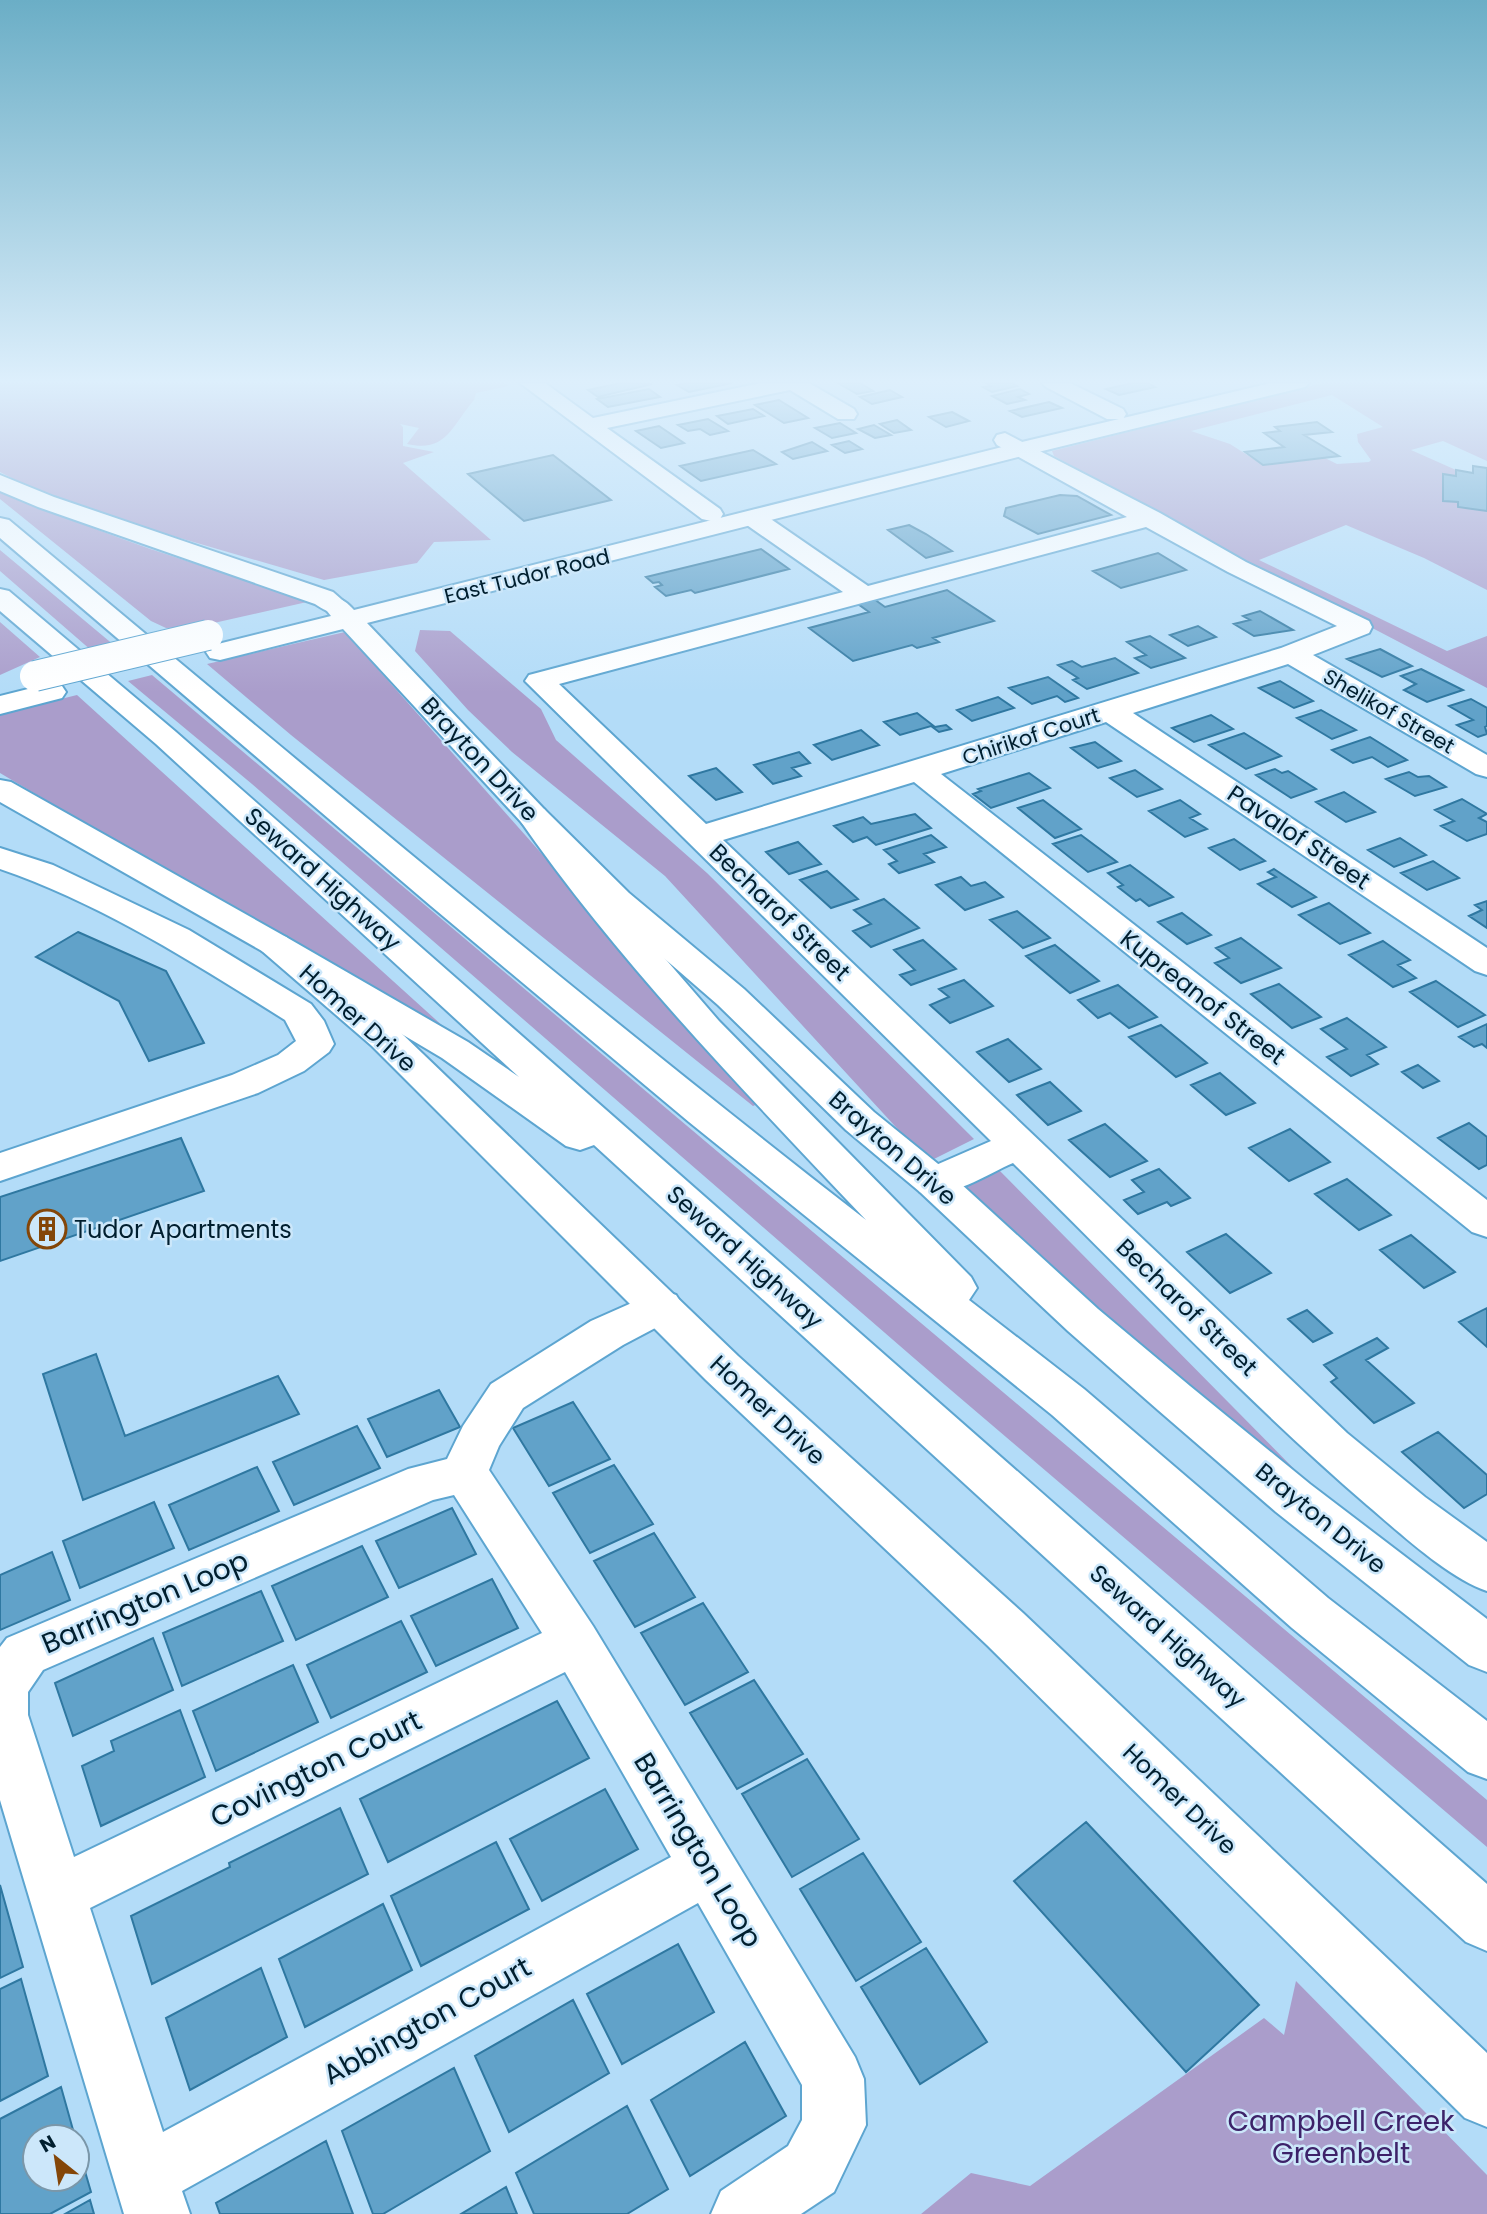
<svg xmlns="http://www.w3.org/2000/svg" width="1487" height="2214" font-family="Poppins,sans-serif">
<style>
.green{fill:#aa9dcb;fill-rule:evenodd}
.building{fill:#61a2c9;stroke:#2f78a1;stroke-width:2}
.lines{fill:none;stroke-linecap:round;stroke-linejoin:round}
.minor-casing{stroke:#5da5d0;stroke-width:4}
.major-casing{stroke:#5da5d0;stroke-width:4}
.highway-casing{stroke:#5da5d0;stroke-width:4}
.minor{fill:#fff;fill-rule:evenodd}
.major{fill:#fff;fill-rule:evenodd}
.highway{fill:#fff;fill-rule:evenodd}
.major-bridge-casing{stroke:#5da5d0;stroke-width:32;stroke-linecap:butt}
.major-bridge{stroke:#fff;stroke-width:30}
.labels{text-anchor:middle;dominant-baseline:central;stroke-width:5;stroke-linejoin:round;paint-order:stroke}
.far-street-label{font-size:21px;fill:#011f2f;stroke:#cce7fa}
.street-label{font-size:24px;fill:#011f2f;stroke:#cce7fa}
.poi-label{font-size:24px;fill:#011f2f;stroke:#cce7fa;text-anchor:start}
.near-street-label{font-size:28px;fill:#011f2f;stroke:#cce7fa}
.near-park-label{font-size:28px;fill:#3d2269;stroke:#cce7fa}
</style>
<rect width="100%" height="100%" fill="#b3dcf8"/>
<path class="green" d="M0 383H505L509 386 476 393 474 400C451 427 446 453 407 444L419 428 400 424 403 427V446L434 452 403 463 491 540 434 542 417 563 324 580 60 503 0 472Z
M1323 383H1487V461L1443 441 1411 450 1456 470V476L1443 475 1444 501 1458 502 1459 507 1487 511V590L1424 558 1346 525 1259 560 1447 651 1487 636V688L1269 574 1054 456 1052 451ZM1332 395 1383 427 1357 434 1358 442 1371 460 1369 462 1337 464 1325 458 1263 465 1230 444 1191 431Z
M0 487C95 535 196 564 298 596L307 602 196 627 166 628 151 621 0 499Z
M0 550 115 646 92 651 0 571Z
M0 622 40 657 0 675Z
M420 630 450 631 541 709 556 740 707 873 974 1139 928 1162 665 876 512 752 468 710 415 651Z
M345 632 762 1102 753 1106 291 735 207 664Z
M152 675 1487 1800V1847L945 1385 252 784 128 681Z
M77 695 456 1038 435 1030 0 773V714Z
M999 1170 1306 1481 1184 1396 956 1190Z
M1296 1981 1487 2175V2214H921L971 2173 1030 2186 1264 2018 1284 2035Z"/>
<path class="building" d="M621 383 652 384 598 397 588 390Z
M687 383H732L689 392 677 385Z
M838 383H860L873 391 857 394Z
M986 383H1012L1017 386 992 392 983 387 991 386Z
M1133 383H1148L1155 387 1119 395 1106 389Z
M649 389 660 397 608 407 597 399Z
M1020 389 1029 394 1018 397 1025 400 1007 404 992 396Z
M890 390 902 397 872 404 860 397Z
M779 400 808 418 784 423 755 405Z
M1049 402 1062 408 1022 417 1010 411Z
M753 409 764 416 728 424 717 416Z
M952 412 969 421 946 427 929 417Z
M708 419 728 431 710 435 700 429 688 431 678 425Z
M897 420 911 430 894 433 880 424Z
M1317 422 1332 432 1304 435 1339 456 1263 465 1245 452 1284 447 1264 433 1280 431 1275 427Z
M840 423 856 433 832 438 815 428Z
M874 425 891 435 875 438 858 429Z
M659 426 684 443 661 448 636 431Z
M849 441 862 449 845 453 832 445Z
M812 442 827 451 793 459 782 452Z
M753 450 776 464 701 481 680 466Z
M553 455 611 500 524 521 468 474Z
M1473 466 1487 468V511L1458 507V502L1443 501V474L1456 476V470L1473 473Z
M1060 495 1077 496 1111 515 1038 534 1004 516 1006 508Z
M909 525 926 534 952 551 926 558 888 530Z
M761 549 789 569 695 593 691 590 666 596 655 587 662 585 659 582 653 583 646 577Z
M1158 553 1186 570 1121 588 1093 571Z
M947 590 994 621 933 638 939 642 917 648 912 645 853 661 809 628 869 612 858 604 874 599 885 607Z
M1260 611 1293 630 1254 636 1234 624 1250 620 1243 616Z
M1198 626 1216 637 1188 646 1170 635Z
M1150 636 1185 658 1151 668 1135 658 1146 655 1127 642Z
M1380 649 1412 666 1382 677 1347 659Z
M1115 658 1138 673 1087 689 1073 680 1078 678 1058 665 1072 661 1082 667Z
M1421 669 1463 690 1427 702 1404 690 1416 684 1401 676Z
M1048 677 1078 698 1065 702 1057 696 1032 704 1009 688Z
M1280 681 1313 701 1294 708 1259 688Z
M998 697 1014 708 972 721 957 710Z
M1471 699 1487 708V726L1485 727 1487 734 1478 737 1457 725 1473 720 1449 706Z
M1321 710 1356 730 1332 739 1297 718Z
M917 713 935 727 946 725 951 729 939 732 931 726 900 735 884 722Z
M1211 715 1233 729 1194 742 1172 728Z
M861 730 879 745 832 760 814 745Z
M1244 733 1281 756 1246 769 1209 745Z
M1370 737 1407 760 1388 767 1372 757 1353 763 1332 750Z
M1095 742 1121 761 1098 768 1071 748Z
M799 752 810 763 792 768 801 776 773 784 754 765Z
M716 768 742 792 716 800 689 776Z
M1275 769 1282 773 1288 771 1316 789 1291 798 1256 775Z
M1135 770 1162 789 1137 797 1110 778Z
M1409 772 1418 777 1429 776 1446 787 1415 796 1386 779Z
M1029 773 1050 788 991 808 973 794 981 791 978 789Z
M1344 792 1375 812 1346 822 1316 802Z
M1462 799 1487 814 1479 818 1487 822V834L1467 841 1441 826 1454 821 1435 810Z
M1043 800 1081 829 1055 838 1018 808Z
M1180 800 1200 814 1190 818 1207 829 1185 837 1149 811Z
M915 814 931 828 876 845 867 837 853 842 834 826 863 817 871 824Z
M931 835 946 847 924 854 934 862 899 873 889 864 897 861 884 850Z
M1081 835 1117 862 1088 872 1053 844Z
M1400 838 1426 855 1394 867 1368 850Z
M1234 839 1265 861 1240 870 1209 848Z
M798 842 821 864 789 874 766 852Z
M1433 861 1459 878 1427 890 1401 873Z
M1130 865 1173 897 1149 906 1140 899 1136 901 1118 887 1123 885 1108 873Z
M1274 869 1316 897 1292 907 1258 884 1276 877 1268 872Z
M827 871 858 899 831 908 800 880Z
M961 877 971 886 985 882 1003 897 965 910 936 885Z
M884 899 919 928 871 947 853 931 871 924 854 910Z
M1487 901V928L1469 916 1482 910 1475 905Z
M1329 903 1370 933 1340 944 1299 915Z
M1017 911 1050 938 1023 948 990 920Z
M1182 913 1211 935 1187 944 1158 922Z
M78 932 166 971 204 1043 149 1061 119 1001 36 957Z
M1241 938 1281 968 1241 983 1215 963 1229 958 1216 948Z
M923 940 956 969 911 985 900 975 915 970 894 950Z
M1383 941 1410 960 1398 965 1416 978 1393 987 1349 955Z
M1055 945 1099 981 1070 993 1026 956Z
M964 980 993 1006 950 1023 930 1005 949 997 939 989Z
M1436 981 1485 1015 1458 1027 1410 992Z
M1279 984 1321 1017 1292 1028 1251 994Z
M1118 985 1157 1017 1129 1028 1110 1013 1098 1018 1078 1000Z
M1347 1018 1386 1047 1367 1055 1378 1064 1351 1076 1327 1057 1347 1049 1321 1029Z
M1487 1024V1048L1482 1044 1474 1047 1459 1037Z
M1161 1025 1207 1063 1176 1077 1129 1037Z
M1008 1039 1041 1069 1009 1082 977 1052Z
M1418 1065 1439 1081 1423 1088 1402 1072Z
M1220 1073 1255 1103 1226 1115 1191 1085Z
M1050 1082 1081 1111 1048 1125 1017 1095Z
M1469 1123 1487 1137V1165L1479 1169 1438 1138Z
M1105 1124 1147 1161 1110 1177 1069 1140Z
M1290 1129 1330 1162 1289 1181 1249 1148Z
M181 1138 204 1191 0 1261V1197Z
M1159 1169 1190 1198 1171 1206 1167 1202 1138 1214 1124 1200 1144 1192 1132 1180Z
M1347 1179 1391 1215 1359 1230 1315 1194Z
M1226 1234 1271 1273 1230 1293 1187 1252Z
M1411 1235 1455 1272 1424 1288 1380 1250Z
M1487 1308V1347L1459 1322Z
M1307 1310 1332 1333 1313 1342 1288 1319Z
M1377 1338 1388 1348 1366 1360 1414 1403 1374 1423 1331 1382 1337 1378 1324 1365Z
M96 1354 125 1436 278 1376 299 1414 83 1500 43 1374Z
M439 1390 460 1427 387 1457 368 1419Z
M573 1402 610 1459 549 1486 513 1428Z
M357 1426 380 1468 294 1505 273 1462Z
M1438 1432 1487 1475V1494L1464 1508 1402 1452Z
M614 1465 653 1524 590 1553 553 1493Z
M257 1467 279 1511 189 1550 169 1505Z
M154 1502 174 1548 80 1588 63 1541Z
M452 1508 476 1554 399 1588 376 1541Z
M654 1533 695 1597 635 1627 594 1561Z
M362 1546 388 1597 296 1640 272 1586Z
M52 1552 70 1600 0 1630V1575Z
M492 1579 518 1628 436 1666 411 1616Z
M261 1591 283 1641 182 1686 163 1633Z
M703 1603 748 1672 685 1705 641 1633Z
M401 1621 427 1672 331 1718 307 1665Z
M153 1638 173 1690 73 1736 55 1683Z
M293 1665 318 1722 216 1771 193 1711Z
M754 1680 803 1754 737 1789 690 1713Z
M557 1701 589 1758 388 1862 360 1799Z
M180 1710 205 1777 101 1826 82 1766 114 1751 111 1741Z
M807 1759 859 1839 792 1877 742 1794Z
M605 1789 638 1849 542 1901 510 1839Z
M340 1808 368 1874 152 1984 131 1916 230 1867 229 1863Z
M1086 1822 1259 2005 1186 2072 1014 1881Z
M496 1842 529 1909 421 1966 391 1896Z
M863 1853 921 1942 856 1981 800 1889Z
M0 1885 23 1967 0 1978Z
M383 1904 412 1970 305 2027 279 1959Z
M678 1944 714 2012 622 2064 587 1994Z
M926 1948 987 2042 920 2084 861 1987Z
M261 1968 287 2037 190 2090 166 2018Z
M21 1979 48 2076 0 2101V1989Z
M573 2000 609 2073 509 2132 475 2056Z
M745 2042 786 2116 690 2176 651 2100Z
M454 2068 490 2151 383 2214H373L342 2131Z
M61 2087 75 2137H35V2179H77V2144L91 2192 50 2214H0V2119Z
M627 2106 668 2189 627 2214H534L516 2173Z
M326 2141 353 2214H220L216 2203Z
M506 2187 517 2214H461Z
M90 2200 94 2214H65Z"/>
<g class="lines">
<defs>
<path id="minor" d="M520 383H545L593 418 761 383H809L854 409 857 414 854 419H838L790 390 607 428 720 509 723 514 720 519 711 521 702 519Z
M1042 383H1070L1123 409 1126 414 1123 419H1107L1046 387Z
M1005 433 1160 513 1246 562 1369 621 1372 627 1369 633 1313 655 1487 755V777L1476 774 1288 664 1133 713 1487 948V975L1475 971 1106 722 941 774 1487 1200V1237L1472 1232 914 782 723 840 1347 1433 1425 1497 1487 1542V1591C1448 1578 1399 1532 1367 1505 1243 1398 1130 1277 1013 1163 985 1175 950 1200 920 1192L914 1182 920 1172 991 1141 525 681 529 675 843 592 744 523 741 518 744 513 753 511 762 513 868 586 1127 517 997 445 994 440 997 435ZM1146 527 1228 572 1337 626 1281 648 706 824 559 684Z
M0 848 53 865 189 930 311 1004 324 1021 334 1044 329 1052 304 1071 258 1093 0 1181V1153L232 1075 278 1055 296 1041 285 1020C194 963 102 904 0 869Z
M661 1290 676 1295 683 1306 676 1317 623 1345 523 1408 499 1446 489 1470 593 1626 855 2057 864 2079 866 2125 834 2192 801 2214H711L721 2191 788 2146 802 2120V2085L698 1903 182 2191 190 2214H124L0 1800V1647L7 1638 408 1469 447 1459 463 1426 491 1384 591 1321ZM454 1495 542 1633 74 1857 28 1715V1692L43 1670 433 1500ZM565 1672 671 1857 163 2132 90 1908Z"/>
<path id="major" d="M1271 383H1309L1305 387 1026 455 367 623 544 809 629 893 744 989 874 1112 948 1172 1098 1309 1190 1386 1310 1484 1487 1619V1672L1469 1665 1276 1512 1158 1410 1068 1331 920 1192 846 1130 718 1005 605 907 522 823 343 629 220 660 210 658 206 652 210 646 331 616 323 606 327 600C340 597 345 600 354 610L1022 442Z
M52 683 62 686 66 692 62 698 0 714V696Z
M0 780 11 782 286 937 398 1030 738 1356 1023 1613 1487 2053V2127L1465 2118 987 1645 706 1380 372 1046 262 951 0 802Z"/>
<path id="highway" d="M0 475 54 497 333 592 349 606 345 612C332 615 326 611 315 604L38 507 0 491Z
M0 518 9 520C292 756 575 994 866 1220 744 1091 619 963 517 816L522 809 533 807 544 809 624 911 719 1021 971 1277 977 1288 969 1300 1084 1389 1328 1598 1487 1721V1779L1468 1772 1292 1628 1052 1415 689 1122 431 906 0 538Z
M0 589 9 591 176 732 1487 1884V1951L1466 1942 594 1145 580 1150 566 1146 442 1058 262 951 257 944 262 937 274 934 286 937 468 1042 519 1077 156 744 0 611Z"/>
</defs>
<use href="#minor" class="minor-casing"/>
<use href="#major" class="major-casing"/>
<use href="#highway" class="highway-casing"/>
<use href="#minor" class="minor"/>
<use href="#major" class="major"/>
<use href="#highway" class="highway"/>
<defs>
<path id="major-bridge" d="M35 676 208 635"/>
</defs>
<use href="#major-bridge" class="major-bridge-casing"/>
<use href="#major-bridge" class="major-bridge"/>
</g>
<linearGradient id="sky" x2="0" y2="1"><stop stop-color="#6baec6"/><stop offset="0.55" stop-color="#ddeffc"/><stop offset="1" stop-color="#ddeffc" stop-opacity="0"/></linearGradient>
<rect width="1487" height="693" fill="url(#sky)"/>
<defs>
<symbol id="building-ring" viewBox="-11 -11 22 22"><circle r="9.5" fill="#cce7fa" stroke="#844608" stroke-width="1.5"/><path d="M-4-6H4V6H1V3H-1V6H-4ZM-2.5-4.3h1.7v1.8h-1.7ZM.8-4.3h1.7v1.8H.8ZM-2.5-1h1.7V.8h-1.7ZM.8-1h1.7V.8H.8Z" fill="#844608"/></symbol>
</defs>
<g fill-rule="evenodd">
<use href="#building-ring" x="25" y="1207" width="44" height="44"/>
</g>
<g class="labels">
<g class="far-street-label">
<text transform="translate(527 576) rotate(-14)">East Tudor Road</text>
<text transform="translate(1389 711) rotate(30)">Shelikof Street</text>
<text transform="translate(1031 736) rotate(-18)">Chirikof Court</text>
</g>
<g class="street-label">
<text transform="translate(480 759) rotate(47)">Brayton Drive</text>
<text transform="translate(1299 837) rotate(34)">Pavalof Street</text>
<text transform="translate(323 879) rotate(42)">Seward Highway</text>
<text transform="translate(780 912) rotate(44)">Becharof Street</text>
<text transform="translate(1203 997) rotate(38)">Kupreanof Street</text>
<text transform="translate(358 1018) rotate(42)">Homer Drive</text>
<text transform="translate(893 1148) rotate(41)">Brayton Drive</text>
<text transform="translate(745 1257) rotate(42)">Seward Highway</text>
<text transform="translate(1187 1307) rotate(44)">Becharof Street</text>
<text transform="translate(768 1410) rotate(43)">Homer Drive</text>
<text transform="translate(1321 1518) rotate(39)">Brayton Drive</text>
<text transform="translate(1168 1636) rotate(42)">Seward Highway</text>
<text transform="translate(1180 1799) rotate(44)">Homer Drive</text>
</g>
<g class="poi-label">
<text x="74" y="1229">Tudor Apartments</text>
</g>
<g class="near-street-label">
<text transform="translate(145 1602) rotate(-23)">Barrington Loop</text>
<text transform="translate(316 1769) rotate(-26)">Covington Court</text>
<text transform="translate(698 1850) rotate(59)">Barrington Loop</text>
<text transform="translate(427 2021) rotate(-29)">Abbington Court</text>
</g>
<g class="near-park-label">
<text x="1341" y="2121">Campbell Creek<tspan x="1341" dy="32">Greenbelt</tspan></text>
</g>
</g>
<g transform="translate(56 2158) rotate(330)"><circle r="33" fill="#cce7fa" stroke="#7b97a9" stroke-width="2"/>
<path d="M0-5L12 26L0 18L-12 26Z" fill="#844608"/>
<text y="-10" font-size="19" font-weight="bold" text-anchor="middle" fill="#011f2f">N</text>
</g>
</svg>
